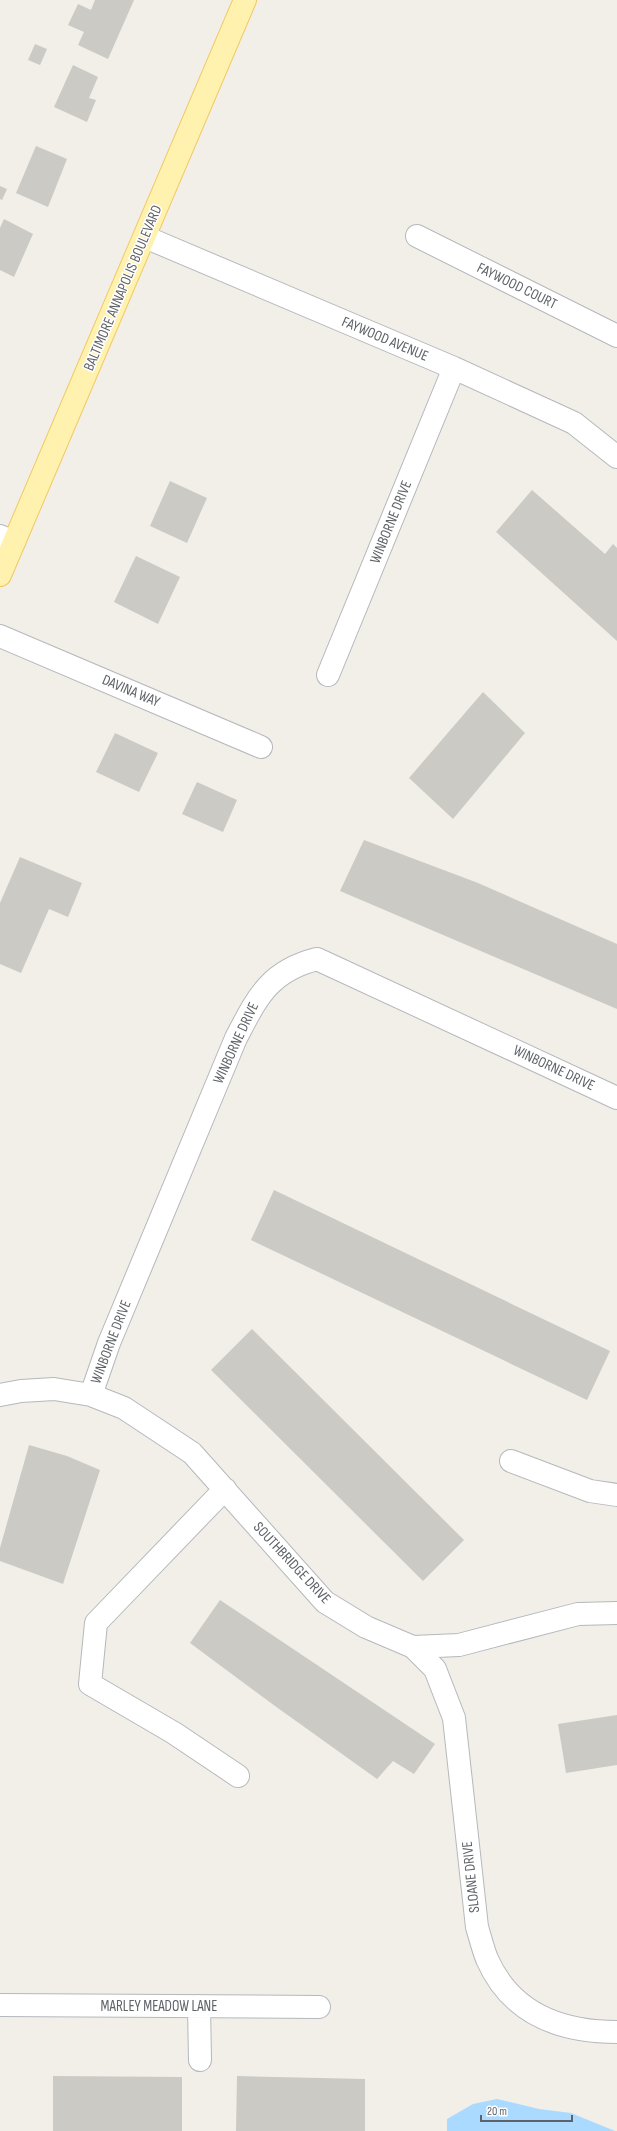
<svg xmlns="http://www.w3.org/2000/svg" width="617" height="2131" font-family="'Sofia Sans Condensed',sans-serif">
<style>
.water{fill:#aadaff}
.building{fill:#cccac5}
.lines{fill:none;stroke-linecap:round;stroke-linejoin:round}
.minor-casing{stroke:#b5b8bc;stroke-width:24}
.major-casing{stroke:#f2c960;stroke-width:24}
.minor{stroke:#fff;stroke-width:22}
.major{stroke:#fff2af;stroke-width:22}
.labels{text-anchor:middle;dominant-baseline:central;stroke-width:3;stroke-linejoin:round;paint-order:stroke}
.street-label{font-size:15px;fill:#5f6368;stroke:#fff}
</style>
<rect width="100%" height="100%" fill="#f1efe8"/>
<path class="water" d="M497 2099 539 2109 571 2113 615 2131H447V2119L473 2104Z"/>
<path class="building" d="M95 0H134L108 59 78 45 84 32 68 25 78 4 91 10Z
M35 44 47 49 40 65 28 60Z
M73 65 98 77 89 98 96 100 87 122 54 107Z
M36 146 67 159 48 207 16 193Z
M0 186 7 189 2 200 0 199Z
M4 219 33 234 14 277 0 270V228Z
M170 481 207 498 187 543 150 526Z
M532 490 605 554 613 544 617 548V641L496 532Z
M136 556 180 577 158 624 114 602Z
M483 692 525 733 453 819 409 778Z
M115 733 158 753 139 792 96 772Z
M197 782 237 800 223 832 182 814Z
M364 840 478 883 617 944V1009L340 891Z
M20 857 82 883 68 917 49 909 21 973 0 964V903Z
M274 1190 610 1351 587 1400 251 1240Z
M252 1329 464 1540 423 1581 211 1370Z
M29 1445 67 1456 100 1470 63 1584 0 1561V1548Z
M220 1600 435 1744 414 1774 393 1761 377 1779 275 1706 190 1643Z
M617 1715V1765L566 1773 558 1724Z
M53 2076 182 2077V2131H53Z
M237 2076 365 2079V2131H236Z"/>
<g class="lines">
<defs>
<path id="minor" d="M417 236 617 336
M145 237 454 368 574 423 617 457
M0 536 14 542
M0 636 261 747
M328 675 454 368
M0 1395 21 1391 54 1389 91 1395 124 1408 192 1453 325 1602 366 1627 413 1647 459 1645 578 1614 617 1613
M91 1395 109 1343 236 1038C257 998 269 971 317 959L617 1098
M511 1461 590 1491 617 1495
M225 1489 96 1623 90 1684 174 1733 238 1776
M413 1647 435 1669 454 1718 477 1927C480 1937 483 1949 487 1959 511 2014 561 2032 617 2032
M0 2005 319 2007
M199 2006 200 2060"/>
<path id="major" d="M0 575 245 0"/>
</defs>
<use href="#minor" class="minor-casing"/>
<use href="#major" class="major-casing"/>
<use href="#minor" class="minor"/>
<use href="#major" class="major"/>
</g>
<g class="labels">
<g class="street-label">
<text transform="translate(517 286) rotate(26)">FAYWOOD COURT</text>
<text transform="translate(123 288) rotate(-67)">BALTIMORE ANNAPOLIS BOULEVARD</text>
<text transform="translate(385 339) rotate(23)">FAYWOOD AVENUE</text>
<text transform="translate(391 522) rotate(-68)">WINBORNE DRIVE</text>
<text transform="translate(131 691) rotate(23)">DAVINA WAY</text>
<text transform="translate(236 1043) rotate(-65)">WINBORNE DRIVE</text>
<text transform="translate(554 1068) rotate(25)">WINBORNE DRIVE</text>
<text transform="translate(111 1342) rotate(-69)">WINBORNE DRIVE</text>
<text transform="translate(292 1563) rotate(47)">SOUTHBRIDGE DRIVE</text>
<text transform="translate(471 1877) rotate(-96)">SLOANE DRIVE</text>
<text x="159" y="2006">MARLEY MEADOW LANE</text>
</g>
</g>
<path d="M481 2115v6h91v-6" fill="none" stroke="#5f6368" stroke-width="2"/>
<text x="487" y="2115" font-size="12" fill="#5f6368" stroke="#ffffff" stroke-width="3" paint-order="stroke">20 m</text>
</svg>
